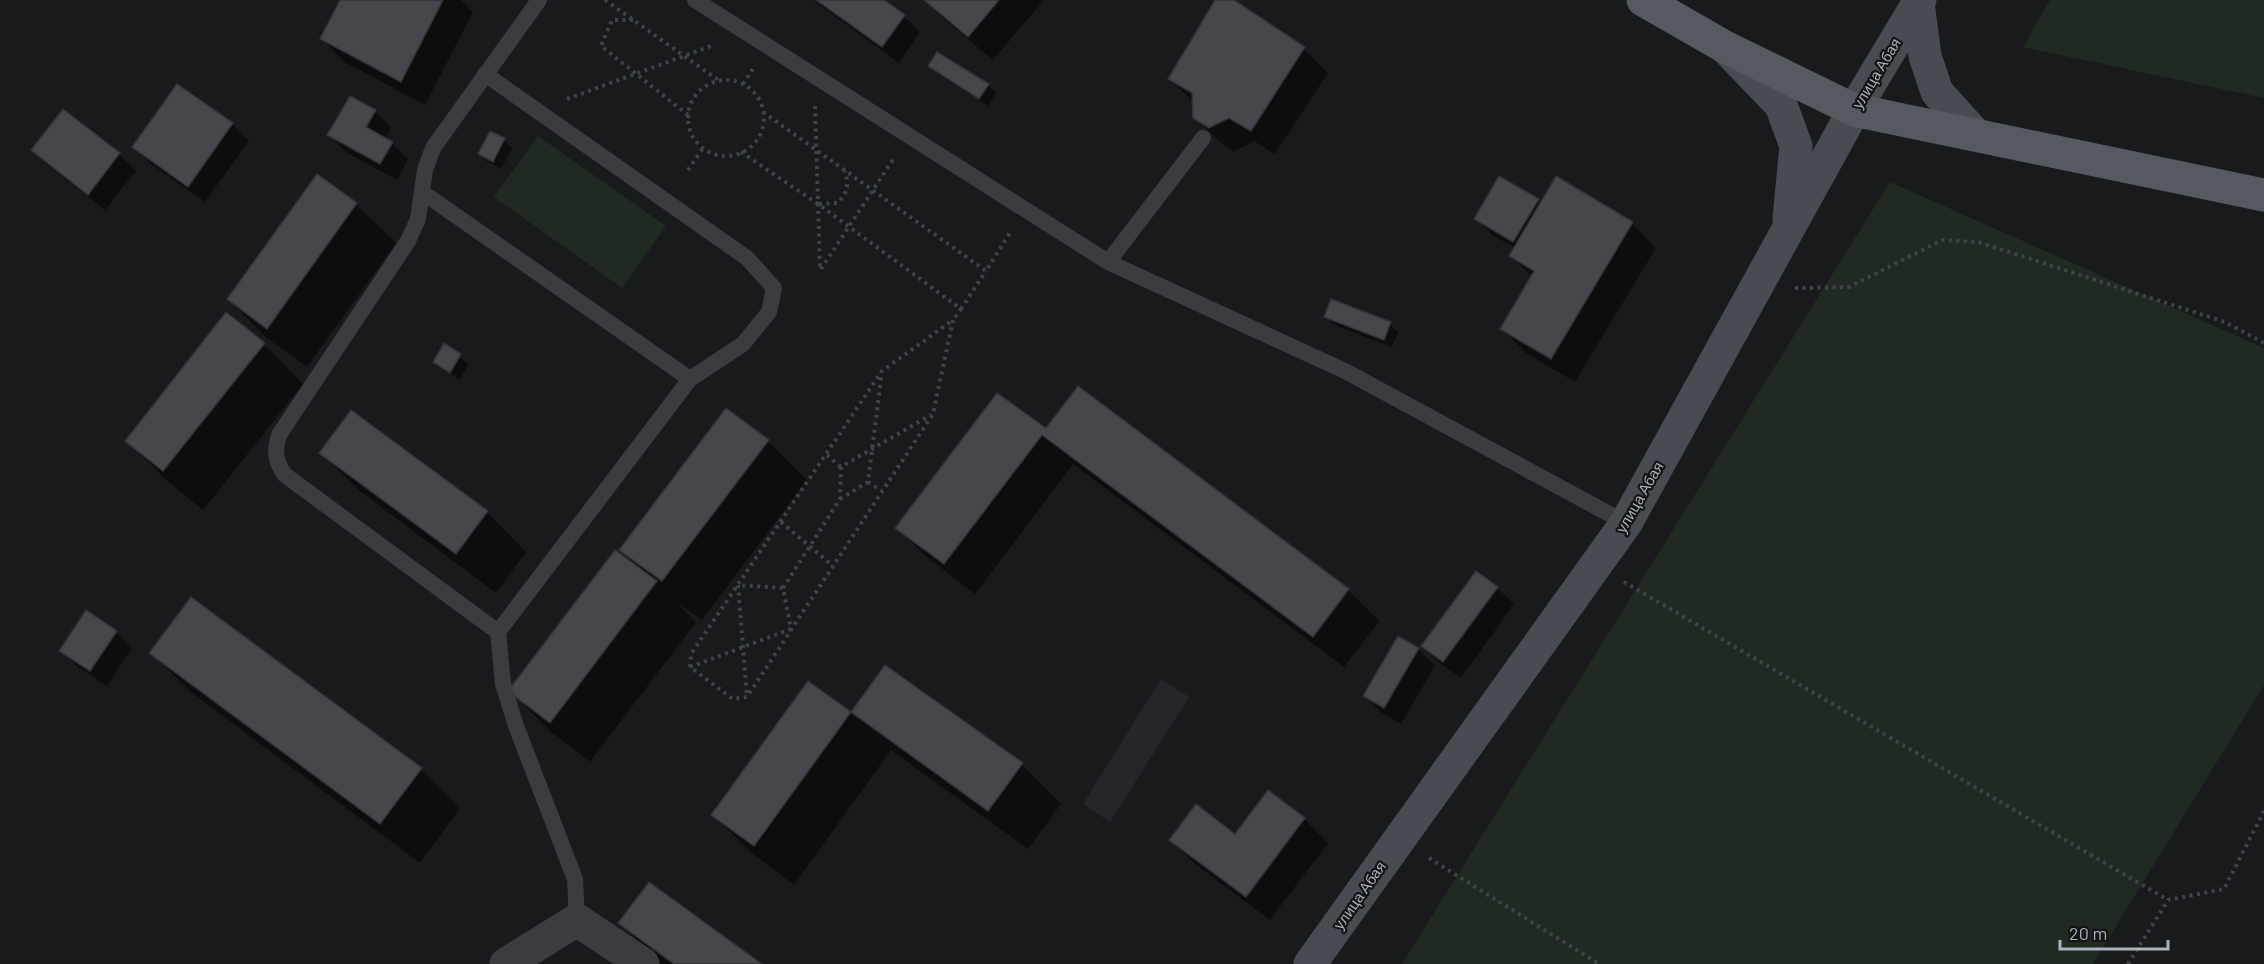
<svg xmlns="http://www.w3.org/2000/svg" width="2264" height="964" font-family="Barlow,sans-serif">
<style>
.built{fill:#252629}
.green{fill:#212a22}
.shadow{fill:#0007}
.building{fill:#46474c;stroke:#333438;stroke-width:1.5}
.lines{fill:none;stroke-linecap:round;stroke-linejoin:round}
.path{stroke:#404348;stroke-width:4;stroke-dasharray:3 4.5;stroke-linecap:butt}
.lane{stroke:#3a3c41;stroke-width:16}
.street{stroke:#3a3c41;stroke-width:33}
.secondary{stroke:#484b51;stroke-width:33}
.primary{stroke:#565960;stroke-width:33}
.labels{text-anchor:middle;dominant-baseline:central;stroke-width:4.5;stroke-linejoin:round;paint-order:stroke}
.street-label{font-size:15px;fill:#acb1bc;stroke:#141417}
</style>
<rect width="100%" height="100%" fill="#191a1c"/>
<path class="built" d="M1161 679 1189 697 1110 822 1083 804Z"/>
<path class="green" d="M2050 0H2264V98L2023 47Z
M538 136 666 226 622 288 494 197Z
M1890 182 2264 348V685L2093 964H1402Z"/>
<path class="shadow" d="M342 0H461L473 12 425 105 346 63 322 39Z
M813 0H882L904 16 920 32 899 63Z
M925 0H1044L993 60 945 20Z
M1217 0H1231L1304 49 1328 73 1275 154 1254 141 1234 152 1219 141 1194 117V103L1170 79Z
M930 66 988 85 996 93 988 106 938 74Z
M177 86 232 124 249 141 205 202 150 163 134 146Z
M63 111 119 154 136 171 105 210 49 166 33 150Z
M375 111 391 127 385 139 392 143 408 159 397 180 346 152 329 135Z
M491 133 504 140 512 148 501 169 488 162 479 154Z
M317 176 356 204 396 243 307 367 268 339 228 299Z
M1538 200 1541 204 1632 223 1656 248 1575 382 1526 353 1502 329 1532 277 1511 256 1515 248 1492 235 1476 219Z
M1326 317 1390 324 1398 332 1392 347 1334 325Z
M264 344 303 384 203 510 166 480 127 441Z
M445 346 469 364 459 380 435 361Z
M1078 388 1348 590 1379 621 1344 667 1073 464 975 594 928 558 897 528 1046 430Z
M768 441 807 480 702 620 681 605 680 606 696 622 590 762 550 731 510 691 637 566 621 550Z
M321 453 487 512 526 552 496 593 361 492Z
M1497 588 1514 604 1461 678 1440 663 1423 646Z
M116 632 132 648 107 686 78 667 61 651Z
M1418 649 1435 666 1401 724 1382 713 1365 696Z
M151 653 421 769 460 808 420 863 191 692Z
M886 667 1022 765 1061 804 1028 849 891 750 794 885 753 854 713 815 808 683 851 714Z
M1304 819 1328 843 1270 920 1195 864 1171 840 1236 836Z
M620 923 759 964H661Z"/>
<path class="building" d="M340 0H443L401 82 320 39Z
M816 0H884L905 15 882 47Z
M924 0H999L968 37Z
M1215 0H1234L1305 47 1251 131 1229 118 1209 128 1193 118 1192 93 1168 79Z
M937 52 989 84 979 99 928 66Z
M177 84 233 123 188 187 132 147Z
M350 96 376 110 366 127 393 142 380 164 327 135Z
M63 109 120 153 88 195 31 150Z
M490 131 505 138 493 162 478 154Z
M317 174 357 203 267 329 227 299Z
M1499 176 1539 199 1513 242 1474 219Z
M1556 176 1633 222 1551 359 1500 329 1534 271 1509 256Z
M1331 299 1391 322 1384 340 1324 317Z
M226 312 265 343 163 471 125 441Z
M444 343 461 354 450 373 433 362Z
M1078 386 1349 589 1313 637 1042 435 944 564 895 528 997 393 1046 428Z
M726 408 769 440 662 581 619 550Z
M351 410 488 511 456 554 319 453Z
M615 550 657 581 550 723 508 691Z
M1476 571 1498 587 1443 662 1421 646Z
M191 597 422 768 380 824 149 653Z
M86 610 117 631 90 671 59 651Z
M1398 636 1419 648 1384 708 1363 696Z
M885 665 1023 763 988 811 851 712Z
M808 681 851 712 754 846 711 815Z
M1268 790 1305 818 1246 897 1169 840 1196 804 1235 834Z
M649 882 762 964H674L618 923Z"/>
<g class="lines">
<path class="path" d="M605 0 718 80
M633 20H612L601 46 688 115
M688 118a38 38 0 1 1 76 0a38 38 0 1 1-76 0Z
M743 84 754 67
M567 99 714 45
M815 106 820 270
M763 112 986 271 1011 231
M741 152 818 204 961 309 953 320
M688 170 703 148
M819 204 838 203C848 191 849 186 845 171
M821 269 894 158
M1795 288 1849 287 1942 240 1978 242 2225 322 2264 343
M961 309 986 271
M953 320 933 414 747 697 733 699 690 667 691 654 882 371Z
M827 455 841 467
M868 482 882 491
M840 499 868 482 882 371
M781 522 833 566
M1624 582 2168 900
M783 588 840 499 841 467 931 415
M690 667 791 629 783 588 738 585 747 696
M1429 858 1599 964
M2128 964 2168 900 2224 889 2264 811"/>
<path class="lane" d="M539 0 433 148 425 170 418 219 408 241 279 435C274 452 275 461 285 475L498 632 503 684 516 726 575 879 577 920
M695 0 1108 262 1345 371 1626 523
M485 74 747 258 774 288 769 312 743 344 690 379 498 632
M422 192 690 379
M1108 262 1203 138"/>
<path class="street" d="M506 964 577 920 643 964"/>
<path class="secondary" d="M1918 3 1925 56 1937 92 1976 135
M1726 48 1781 105 1796 146 1789 218
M1310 964 1626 523 1854 110 1920 0"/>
<path class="primary" d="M1643 0 1725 47 1854 110 2264 195"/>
</g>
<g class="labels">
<g class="street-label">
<text transform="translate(1876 73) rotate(-59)">улица Абая</text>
<text transform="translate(1639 497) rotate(-60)">улица Абая</text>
<text transform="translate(1359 895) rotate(-55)">улица Абая</text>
</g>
</g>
<path d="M2060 940v9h108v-9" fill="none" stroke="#acb1bc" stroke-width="3"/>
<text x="2069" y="940" font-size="18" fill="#acb1bc" stroke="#141417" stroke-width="4.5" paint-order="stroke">20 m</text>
</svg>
